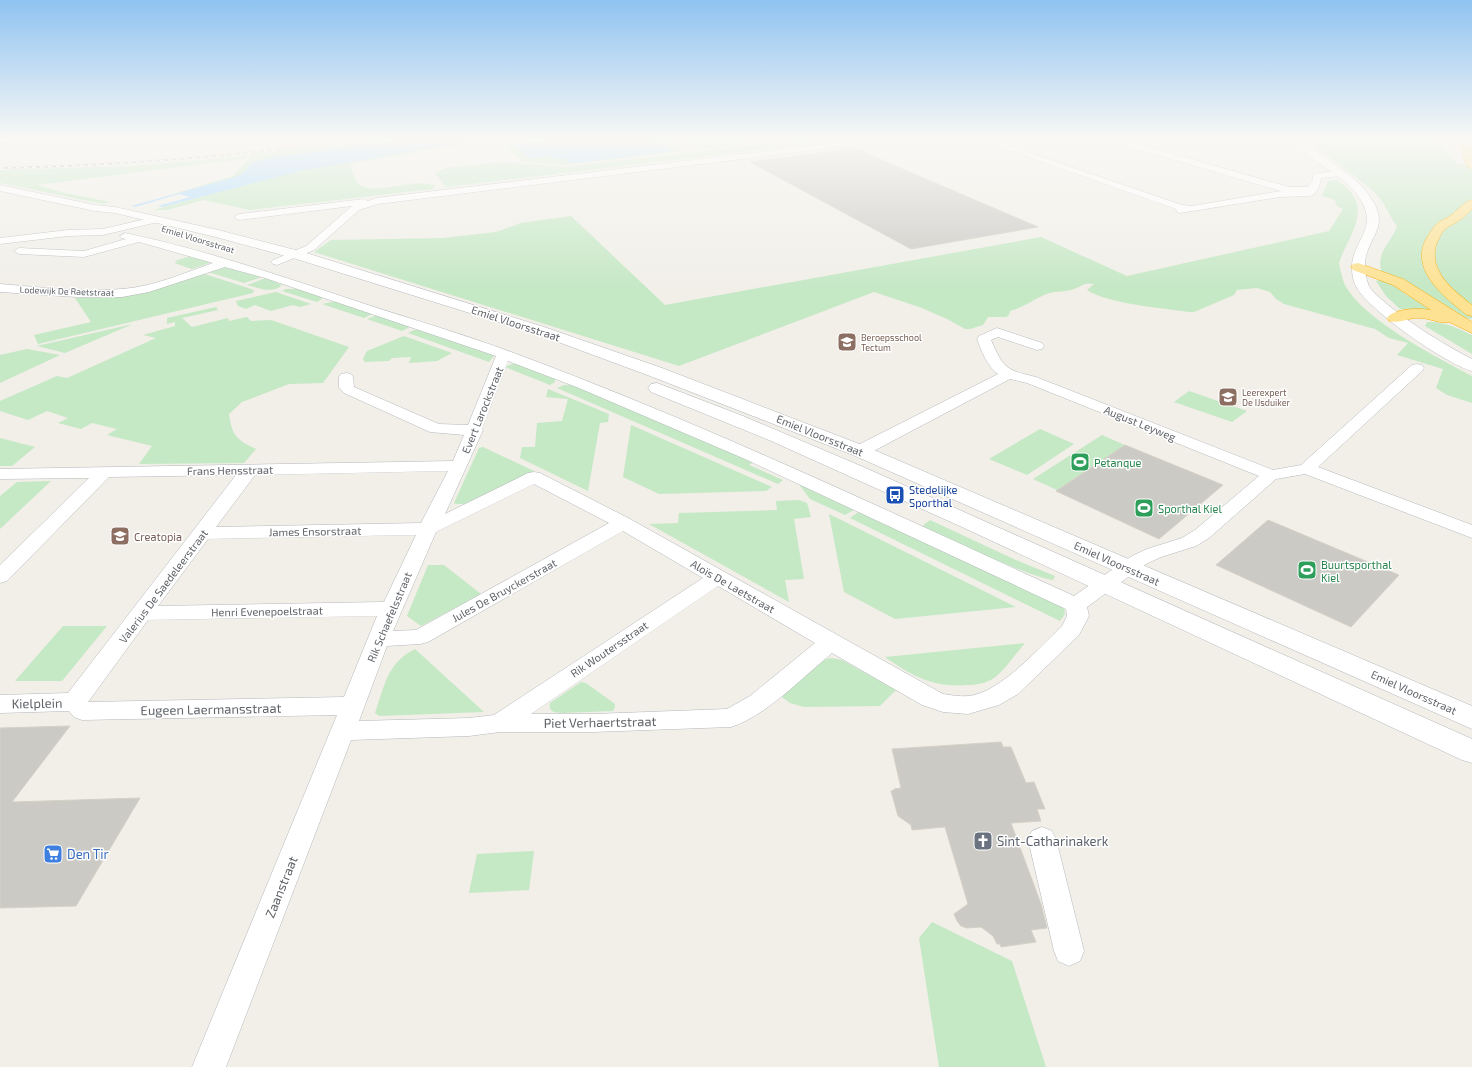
<svg xmlns="http://www.w3.org/2000/svg" width="1472" height="1067" font-family="'Exo 2',sans-serif">
<style>
.green{fill:#c5e8c5}
.water{fill:#aadaff}
.lines{fill:none;stroke-linecap:round;stroke-linejoin:round}
.stream{stroke:#aadaff;stroke-width:2.5}
.building{fill:#cccac5;stroke:#d6d1c6}
.minor-casing{stroke:#b5b8bc;stroke-width:1}
.tertiary-casing{stroke:#b5b8bc;stroke-width:1}
.motorway-casing{stroke:#f9ab00;stroke-width:1}
.minor{fill:#fff;fill-rule:evenodd}
.tertiary{fill:#fff;fill-rule:evenodd}
.motorway{fill:#fde293;fill-rule:evenodd}
.rail-casing{stroke:#b6b7b8;stroke-width:2}
.rail{stroke:#fff;stroke-width:1.5;stroke-dasharray:4;stroke-linecap:butt}
.labels{text-anchor:middle;dominant-baseline:central;stroke-width:3;stroke-linejoin:round;paint-order:stroke}
.far-street-label{font-size:9px;fill:#5f6368;stroke:#fff}
.far-education-label{font-size:9px;fill:#785e54;stroke:#fff;text-anchor:start}
.street-label{font-size:11px;fill:#5f6368;stroke:#fff}
.leisure-label{font-size:11px;fill:#27864d;stroke:#fff;text-anchor:start}
.transit-label{font-size:11px;fill:#164399;stroke:#fff;text-anchor:start}
.education-label{font-size:11px;fill:#785e54;stroke:#fff;text-anchor:start}
.near-street-label{font-size:13px;fill:#5f6368;stroke:#fff}
.near-worship-label{font-size:13px;fill:#5b616d;stroke:#fff;text-anchor:start}
.near-shop-label{font-size:13px;fill:#366cbe;stroke:#fff;text-anchor:start}
</style>
<rect width="100%" height="100%" fill="#f1efe8"/>
<path class="green" d="M370 140H416L245 176 180 194H173L233 176 253 154Z
M463 140H523L424 150 407 155 363 161 350 165 358 184C375 197 415 176 435 186L433 189 250 210 204 200 167 210H153L278 176 277 175Z
M537 140H672L685 149 676 152 566 165 523 162 504 146 514 142Z
M678 140H785L703 149 692 148Z
M799 140H843L446 187 435 173 445 168 503 162 564 167Z
M1312 140H1437L1457 164 1472 166V319L1459 317 1381 271C1377 250 1390 245 1397 226 1389 216 1386 204 1377 195 1357 175 1329 161 1312 140Z
M248 156 244 159 37 185 65 193 110 202 104 204 0 183V170L129 166Z
M1332 180C1339 180 1342 184 1347 188 1372 212 1347 238 1339 263 1340 269 1342 277 1344 283 1360 318 1438 358 1472 376V403L1447 395 1436 388 1443 369 1397 355 1408 343 1389 338 1375 329 1284 304 1276 299 1270 292 1257 288 1237 290 1234 295 1194 312H1189C1163 308 1108 304 1087 290L1094 284C1085 282 1082 286 1074 289 1066 292 1057 291 1049 293 1035 298 1025 307 1010 311L1009 315 1006 317H988L983 325 970 329H965L949 320 922 308 874 292 679 366 314 252 331 240 443 238 496 232 521 223 571 216 665 305 1041 237 1127 276 1329 231 1343 209 1337 206 1335 200 1322 196 1328 181Z
M190 256 209 262 210 263 192 269 174 263 177 262 175 261Z
M222 267H228L262 277 244 283 208 272Z
M205 274 254 290 253 293 38 344 34 335 91 322 75 298H108L128 296 196 275Z
M266 278 282 285C273 294 258 288 247 285Z
M1380 279 1391 283 1405 294 1434 311 1400 309 1386 296 1376 281Z
M286 289H298L323 298 317 302 282 291Z
M276 292 311 304 300 307 293 305 271 311 255 305 246 309 238 306 236 301Z
M337 301 374 313 364 318 322 304Z
M216 307 218 310 182 318 192 327 228 318 229 321 247 317 251 321 271 320 349 347 323 383 289 384 242 402 229 414C232 435 236 440 256 449L244 463 139 464 152 446 107 435 117 429 92 423 81 429 58 423 68 418 47 411 28 420 0 411V401L57 376 67 378 156 338 143 335 175 326V322L167 324V318Z
M378 315 409 325 410 327 402 331 367 319Z
M1427 322C1444 321 1457 328 1472 335V354L1425 326Z
M133 324 65 353 37 346Z
M414 330H420L492 354 494 356 489 362 408 333Z
M404 336 452 353 437 361 409 363 411 357 392 358 389 361 365 362 363 359 367 351Z
M27 349 60 355 0 383V355Z
M512 364H519L552 377 555 379V382L550 385 505 367Z
M564 385H573L755 461 749 465 783 480 778 484 557 388Z
M548 389 609 414 608 422 600 423 588 491 520 458 522 447H535L537 423 562 421 568 399 546 397Z
M1189 391 1247 411 1232 422 1174 402Z
M631 425 772 487 766 491 659 494 623 477Z
M1040 429 1074 444 1027 475 989 459Z
M1102 435 1125 445 1057 490 1033 479Z
M0 438 35 447 12 466H0Z
M483 447 534 471 464 504H456L454 503 479 448Z
M795 479 857 508 845 515 810 499Z
M51 481 0 529V496L17 482Z
M799 500 807 503 811 517 794 519 804 579 785 580 789 602 649 524 678 523 679 513 777 510 776 501Z
M861 510 1057 603 1064 608 1065 614 1060 621 850 518Z
M829 514 1016 607 895 619 844 592Z
M930 520 1016 560 1055 576 1053 580 1047 579C1003 565 963 546 922 526Z
M428 565H444L481 594 421 626 407 616Z
M63 626H107L62 681H15Z
M1025 643C1017 652 1003 672 994 678 986 683 977 685 968 685 934 688 912 676 885 657Z
M415 649 484 712 379 716 375 713C385 685 387 663 415 649Z
M831 658 842 660 896 690 880 706 804 707 790 703 782 697 784 692 826 659Z
M581 682 586 683 615 704V707L613 711 562 713C555 713 548 712 550 703Z
M534 851 529 890 469 893 477 854Z
M932 922 1012 961 1046 1067H939L919 938Z"/>
<path class="water" d="M401 140H491L436 147 300 171 162 207 158 206 190 197 179 194 135 207 131 206 232 178 245 172 251 163 267 158Z
M556 140H654L653 141 661 144 663 147 671 149 667 152 575 163 567 161 566 159 552 158 549 156 529 158 513 144Z"/>
<g class="lines">
<path class="stream" d="M0 144 29 140"/>
</g>
<path class="building" d="M857 148 884 161 1038 227 911 249 750 162Z
M1125 445 1223 485 1159 539 1056 491Z
M1268 520 1399 575 1351 627 1216 565Z
M70 726 12 802 140 798 76 906 0 908V728Z
M1001 742 1003 747H1011L1026 783 1034 782 1045 809H1037L1041 821 1011 823 1041 904 1047 928 1031 930 1036 942 1001 947 1000 944H997L993 936 981 927 967 928 961 926 957 921 954 914 968 904 945 827 912 830 911 825 898 816 891 791 894 790V789L901 788 892 749Z"/>
<g class="lines">
<defs>
<path id="minor" d="M0 140H12L11 142 0 143Z
M861 140H883L879 142 378 204 359 210 314 250 277 265 273 264 271 262 273 260 306 246 352 206 239 220 234 217 239 214 364 199 368 201 376 198Z
M909 140H923C920 144 912 144 909 140Z
M981 140H992L1182 205 1192 206 1281 191 1113 142 1112 140H1124L1289 187H1308L1313 179V174L1341 170 1345 173 1341 176 1321 178C1320 185 1317 194 1310 196L1280 197 1180 213 1177 212 1176 209Z
M154 217 158 218 159 220 158 222 103 235 68 236 0 244V238L68 230 103 229Z
M125 233C207 250 286 278 365 304 414 320 463 334 511 352 703 423 888 511 1074 596L1132 556 1147 549 1182 538 1195 530 1259 476 1027 383 1010 379 866 455 860 456 854 455 852 451 854 447 998 374C987 366 982 352 977 339L979 336 997 328 1042 343 1044 346 1042 349 1037 350 998 337 991 340C1004 369 1006 370 1036 377L1273 470 1301 465 1412 365 1417 364 1422 365 1424 368 1422 371 1318 467 1472 525V538L1305 474 1276 479 1209 538 1196 546 1161 557 1146 564 1087 607 1089 616 1079 635 1018 694 999 705 968 714 943 712 922 705 832 653C804 676 766 716 731 727L593 732H500L469 736 351 740 226 1067H192L337 715 82 720 74 717 69 711 0 713V695L68 693 236 475 109 477 7 581 0 583V565L89 478 0 479V469L453 461 464 435 430 432 344 393 339 387V377L341 374 346 373 351 374 353 377 354 387 439 424 468 425 496 356 265 278 225 267 149 292 122 297H77L0 292V284C40 287 82 293 122 289 153 287 184 273 213 263L139 242 84 257 19 254 14 251 19 248 84 251 126 239 121 238 120 236ZM508 361 579 388 745 459 1066 609 1067 616 1062 626C1040 647 999 694 968 696 960 697 951 695 943 694L630 519 540 473 534 472 528 473 445 514 483 430 482 429ZM448 471 421 523 216 527 255 475ZM534 484 609 523 416 630 393 631 436 532ZM623 531 703 578 494 715 469 718 359 721 387 646 420 644 428 642ZM416 535 384 602 158 606 208 539ZM718 586 815 643 750 696 727 709 593 714H531ZM377 616 344 697 88 702 148 620Z
M1042 827 1052 831 1056 839 1084 951 1080 961 1069 966 1058 961 1054 951 1028 839 1032 831Z"/>
<path id="tertiary" d="M1296 140H1305C1327 163 1360 175 1375 205 1386 227 1371 236 1366 256 1364 265 1365 277 1369 286 1373 294 1382 299 1388 305 1414 326 1443 344 1472 359V371C1446 364 1370 311 1357 288 1353 282 1352 274 1352 267 1352 243 1376 230 1363 204 1349 174 1312 167 1296 140Z
M0 185 95 205 115 207 218 230 303 252 544 327 662 368 867 447 1472 706V729L853 455 650 376 534 333 293 258 216 237 115 213 95 211 0 191Z
M657 383 743 416 861 466 1472 739V763L1462 760 962 527 769 440 651 392 648 388 651 384Z"/>
<path id="motorway" d="M1465 144 1468 145 1472 153V169L1467 166 1460 147Z
M1472 200V209C1468 213 1463 218 1458 221 1454 224 1448 226 1445 229 1441 233 1438 240 1436 245 1429 272 1453 290 1472 305V316L1467 315C1444 297 1407 268 1428 236 1431 232 1433 227 1437 224 1441 220 1446 219 1450 216 1458 211 1463 202 1472 200Z
M1358 263 1403 279 1472 322V333L1449 322C1440 324 1429 318 1420 318 1409 317 1399 324 1389 321L1387 318C1393 308 1420 308 1431 310L1393 285 1353 270 1351 267 1353 264Z"/>
</defs>
<use href="#minor" class="minor-casing"/>
<use href="#tertiary" class="tertiary-casing"/>
<use href="#motorway" class="motorway-casing"/>
<use href="#minor" class="minor"/>
<use href="#tertiary" class="tertiary"/>
<use href="#motorway" class="motorway"/>
<defs>
<path id="rail" d="M1469 140H1472
M0 168C121 166 242 155 362 140"/>
</defs>
<use href="#rail" class="rail-casing"/>
<use href="#rail" class="rail"/>
</g>
<linearGradient id="sky" x2="0" y2="1"><stop stop-color="#8fc3f1"/><stop offset="0.48" stop-color="#f9f8f5"/><stop offset="1" stop-color="#f9f8f5" stop-opacity="0"/></linearGradient>
<rect width="1472" height="289" fill="url(#sky)"/>
<defs>
<symbol id="school-square" viewBox="-11 -11 22 22"><rect x="-9" y="-9" width="18" height="18" rx="4" fill="#8d6e63" stroke="#fff"/><path d="M0-5L7-2L0 1L-7-2ZM-4 1L0 2.5L4 1V4Q0 6-4 4Z" fill="#fff"/></symbol>
<symbol id="stadium-square" viewBox="-11 -11 22 22"><rect x="-9" y="-9" width="18" height="18" rx="4" fill="#2e9e5b" stroke="#fff"/><path d="M0-5a6.5 5 0 1 0 0 10a6.5 5 0 1 0 0-10ZM-3.5-1.8h7v3.6h-7Z" fill="#fff"/></symbol>
<symbol id="bus-square" viewBox="-11 -11 22 22"><rect x="-9" y="-9" width="18" height="18" rx="4" fill="#1a4fb4" stroke="#fff"/><path d="M-5-6H5V4H4V6H2V4H-2V6H-4V4H-5ZM-3.5-4V0h7V-4ZM-3.5 1.2v1.5H-2V1.2ZM2 1.2v1.5H3.5V1.2Z" fill="#fff"/></symbol>
<symbol id="church-square" viewBox="-11 -11 22 22"><rect x="-9" y="-9" width="18" height="18" rx="4" fill="#6b7280" stroke="#fff"/><path d="M-1.2-6h2.4v3.5h3.3v2.4h-3.3V6h-2.4V-.1h-3.3v-2.4h3.3Z" fill="#fff"/></symbol>
<symbol id="supermarket-square" viewBox="-11 -11 22 22"><rect x="-9" y="-9" width="18" height="18" rx="4" fill="#3f7fe0" stroke="#fff"/><path d="M-6-5.5h2.5l.6 2H6L4.5 2H-2.5L-4.4-4H-6ZM-1.5 3.2a1.3 1.3 0 1 0 .1 0ZM3 3.2a1.3 1.3 0 1 0 .1 0Z" fill="#fff"/></symbol>
</defs>
<g fill-rule="evenodd">
<use href="#school-square" x="836" y="331" width="22" height="22"/>
<use href="#school-square" x="1217" y="386" width="22" height="22"/>
<use href="#stadium-square" x="1069" y="451" width="22" height="22"/>
<use href="#bus-square" x="884" y="484" width="22" height="22"/>
<use href="#stadium-square" x="1133" y="497" width="22" height="22"/>
<use href="#school-square" x="109" y="525" width="22" height="22"/>
<use href="#stadium-square" x="1296" y="559" width="22" height="22"/>
<use href="#church-square" x="972" y="830" width="22" height="22"/>
<use href="#supermarket-square" x="42" y="843" width="22" height="22"/>
</g>
<g class="labels">
<g class="far-street-label">
<text transform="translate(198 239) rotate(17)">Emiel Vloorsstraat</text>
<text transform="translate(67 291) rotate(2)">Lodewijk De Raetstraat</text>
</g>
<g class="far-education-label">
<text x="861" y="337">Beroepsschool<tspan x="861" dy="10">Tectum</tspan></text>
<text x="1242" y="392">Leerexpert<tspan x="1242" dy="10">De IJsduiker</tspan></text>
</g>
<g class="street-label">
<text transform="translate(516 323) rotate(18)">Emiel Vloorsstraat</text>
<text transform="translate(482 410) rotate(-68)">Evert Larockstraat</text>
<text transform="translate(1140 423) rotate(22)">August Leyweg</text>
<text transform="translate(820 435) rotate(22)">Emiel Vloorsstraat</text>
<text transform="translate(230 470) rotate(-1)">Frans Hensstraat</text>
<text transform="translate(315 531) rotate(-1)">James Ensorstraat</text>
<text transform="translate(1117 563) rotate(24)">Emiel Vloorsstraat</text>
<text transform="translate(163 586) rotate(-53)">Valerius De Saedeleerstraat</text>
<text transform="translate(733 586) rotate(30)">Aloïs De Laetstraat</text>
<text transform="translate(504 590) rotate(-29)">Jules De Bruyckerstraat</text>
<text transform="translate(267 611) rotate(-1)">Henri Evenepoelstraat</text>
<text transform="translate(389 617) rotate(-67)">Rik Schaefelsstraat</text>
<text transform="translate(609 649) rotate(-34)">Rik Woutersstraat</text>
<text transform="translate(1414 692) rotate(24)">Emiel Vloorsstraat</text>
</g>
<g class="leisure-label">
<text x="1094" y="462">Petanque</text>
<text x="1158" y="508">Sporthal Kiel</text>
<text x="1321" y="564">Buurtsporthal<tspan x="1321" dy="13">Kiel</tspan></text>
</g>
<g class="transit-label">
<text x="909" y="489">Stedelijke<tspan x="909" dy="13">Sporthal</tspan></text>
</g>
<g class="education-label">
<text x="134" y="536">Creatopia</text>
</g>
<g class="near-street-label">
<text transform="translate(37 703) rotate(-1)">Kielplein</text>
<text transform="translate(211 709) rotate(-1)">Eugeen Laermansstraat</text>
<text transform="translate(600 722) rotate(-1)">Piet Verhaertstraat</text>
<text transform="translate(281 887) rotate(-68)">Zaanstraat</text>
</g>
<g class="near-worship-label">
<text x="997" y="841">Sint-Catharinakerk</text>
</g>
<g class="near-shop-label">
<text x="67" y="854">Den Tir</text>
</g>
</g>
</svg>
